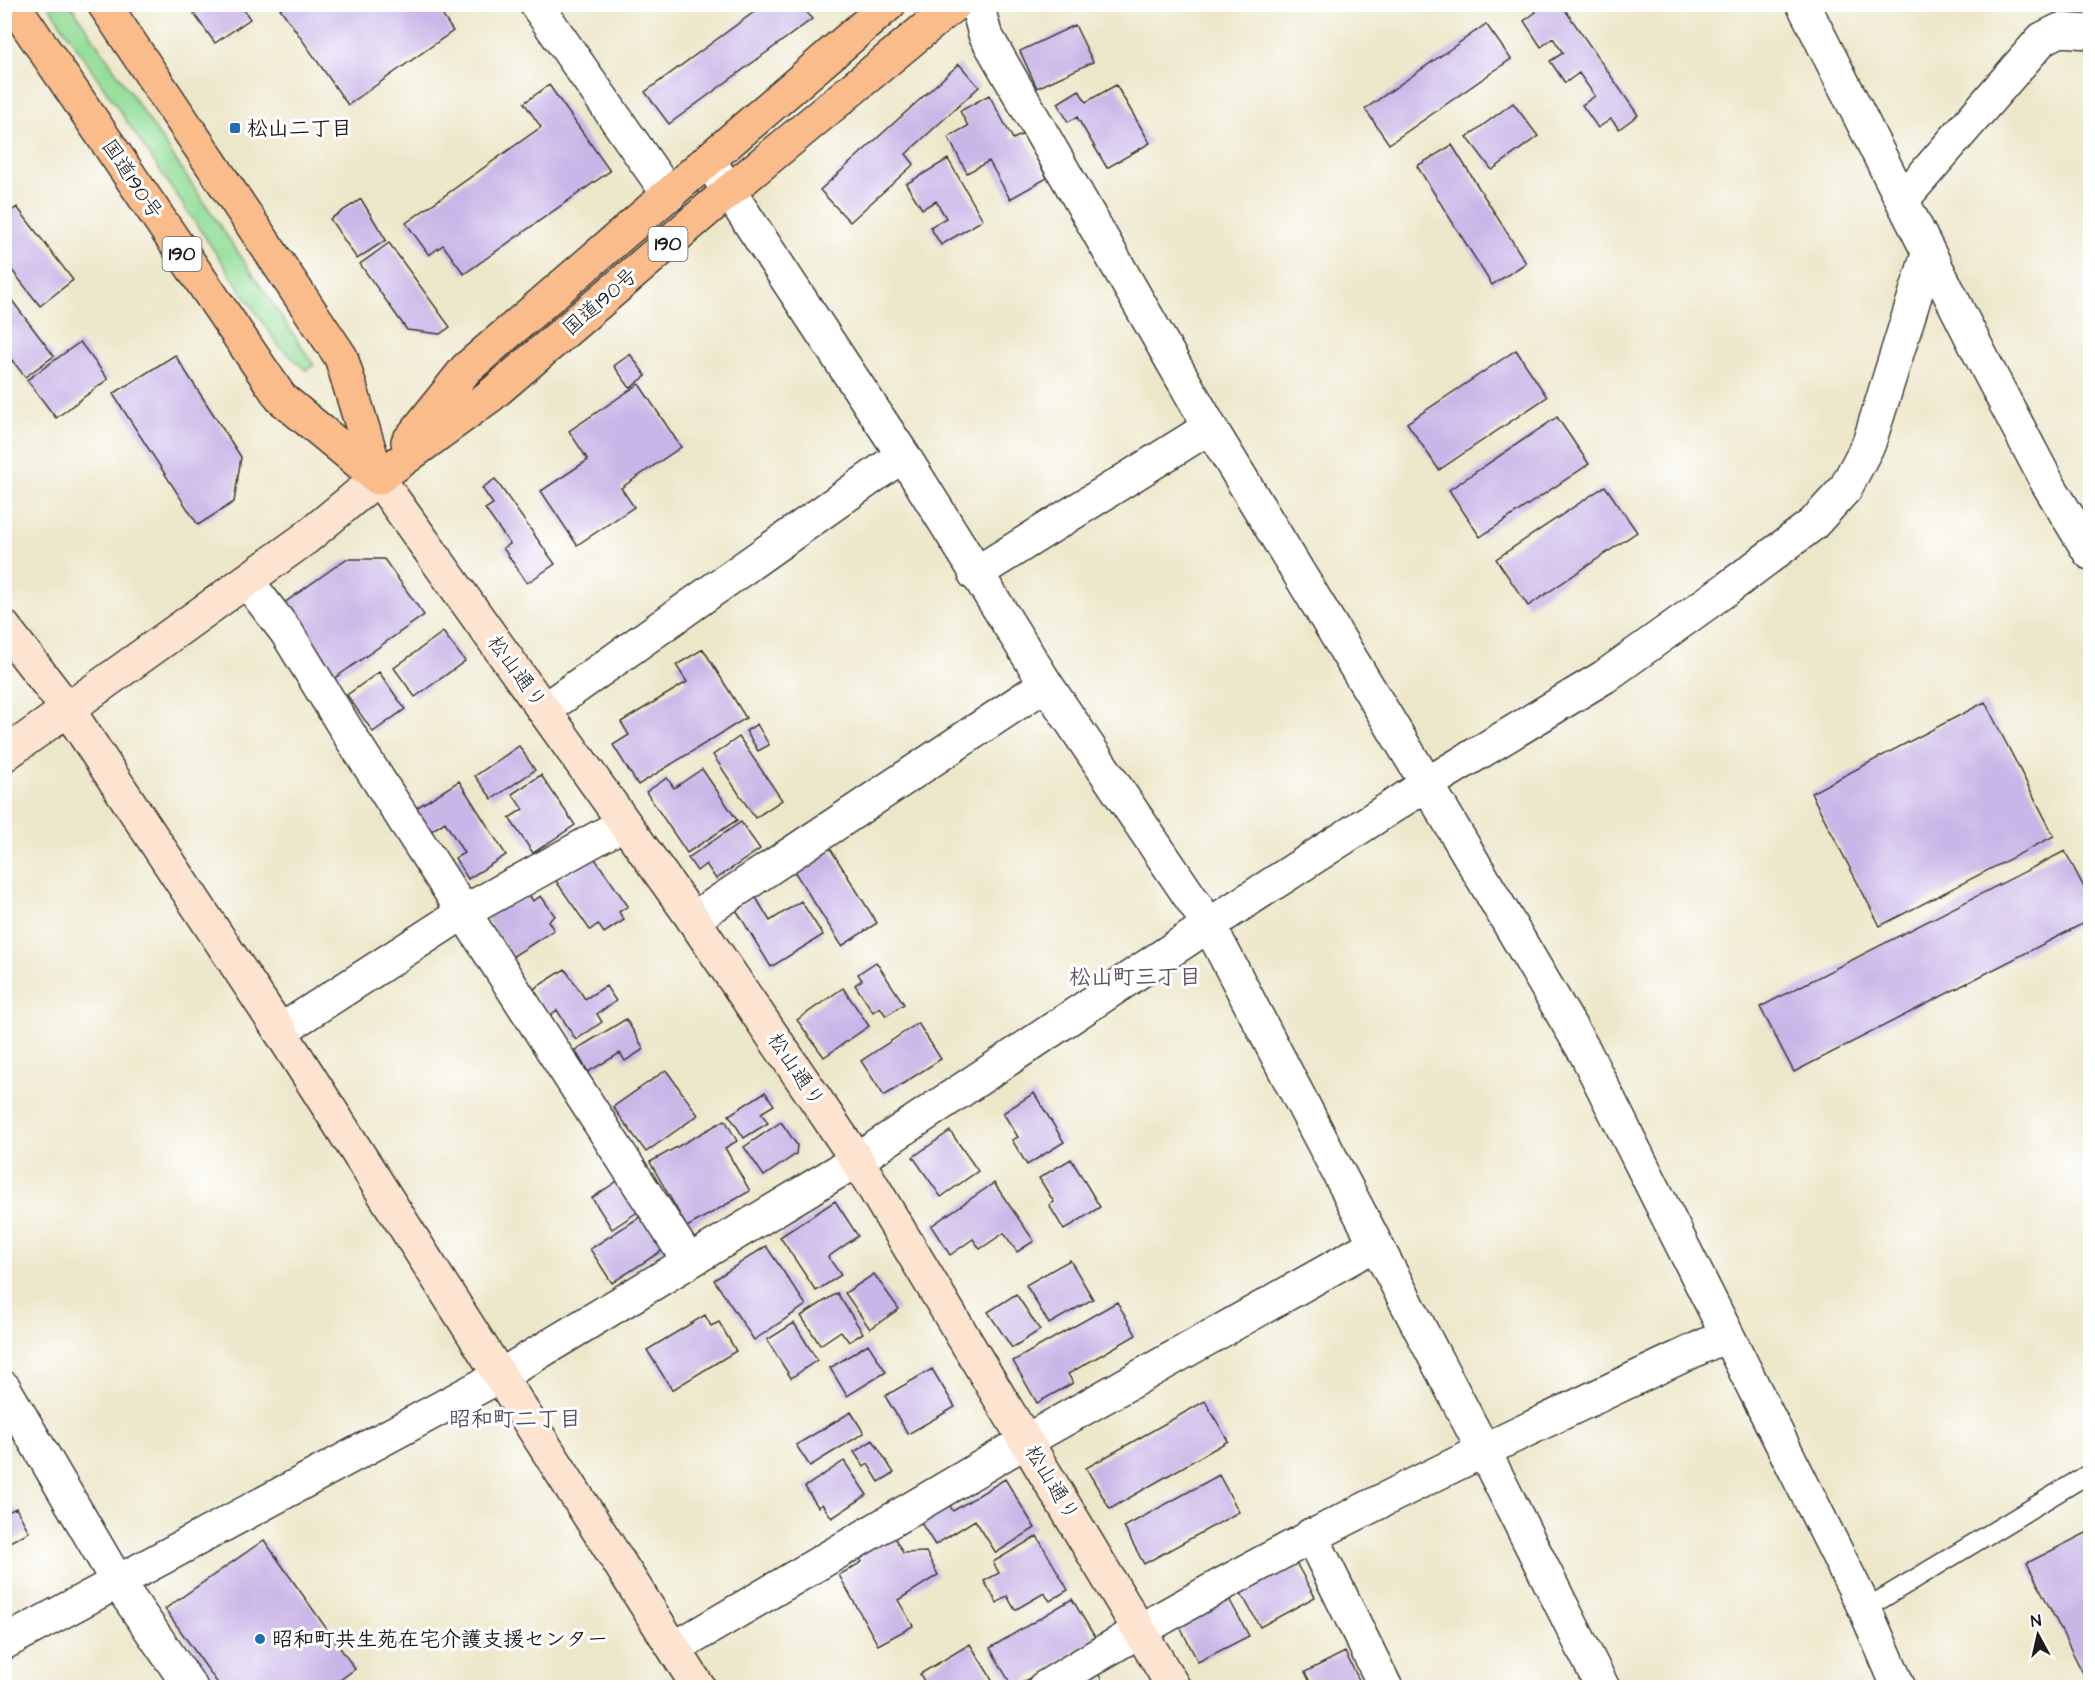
<svg xmlns="http://www.w3.org/2000/svg" width="2095" height="1692" font-family="'Architects Daughter','Klee One',sans-serif">
<style>
.green{fill:#93dd98;stroke:#587c5a;stroke-width:1.5}
.building{fill:#c9b5e7}
.lines{fill:none;stroke-linecap:round;stroke-linejoin:round}
.lane-casing{stroke:#3b3a36;stroke-width:21}
.street-casing{stroke:#3b3a36;stroke-width:36}
.secondary-casing{stroke:#3b3a36;stroke-width:36}
.highway-casing{stroke:#3b3a36;stroke-width:36}
.lane{stroke:#fff;stroke-width:18}
.street{stroke:#fff;stroke-width:33}
.secondary{stroke:#fde4d1;stroke-width:33}
.highway{stroke:#fabc8b;stroke-width:33}
.poi-dot{fill:#1f6fb2;stroke:#fff;stroke-width:2}
.labels{text-anchor:middle;dominant-baseline:central;stroke-width:6;stroke-linejoin:round;paint-order:stroke}
.shield{fill:#fff;stroke:#606060;stroke-width:1.5}
.shield-label{font-size:20px;font-weight:bold;fill:#1c1c1c}
.poi-label{font-size:21px;font-weight:bold;fill:#1c1c1c;stroke:#fff;text-anchor:start}
.street-label{font-size:21px;fill:#1c1c1c;stroke:#fff}
.neighbourhood-label{font-size:22px;font-weight:bold;fill:#595263;stroke:#fff}
</style>
<rect width="100%" height="100%" fill="#fff"/>
<filter id="ink" filterUnits="userSpaceOnUse"><feTurbulence type="fractalNoise" baseFrequency=".0167" numOctaves="2"/><feDisplacementMap in="SourceGraphic" scale="12" xChannelSelector="R" yChannelSelector="G"/><feConvolveMatrix kernelMatrix="1 2 1 2 8 2 1 2 1" color-interpolation-filters="sRGB"/></filter>
<filter id="wash" filterUnits="userSpaceOnUse"><feTurbulence type="fractalNoise" baseFrequency=".008" numOctaves="4" result="noise"/><feDisplacementMap in="SourceGraphic" scale="24" xChannelSelector="R" yChannelSelector="G"/><feGaussianBlur stdDeviation="1.35" result="paint"/><feColorMatrix in="noise" values="0 0 0 0 0 0 0 0 0 0 0 0 0 0 0 0 0 1.4 0 .05"/><feComposite in="paint" operator="in"/></filter>
<g filter="url(#wash)">
<rect width="100%" height="100%" fill="#ede7ca"/>
<path class="green" d="M48 5H71L314 365 306 370 278 345Z"/>
<g id="blocks">
<path class="building" d="M207 4H240L250 19 215 43 194 14Z
M277 4H351L354 9 361 4H435L453 31 348 105Z
M765 4H801L812 19 669 124 645 92Z
M1531 4H1561L1638 115 1619 129 1611 119 1598 128 1582 105 1595 96 1579 73 1565 83 1550 61 1563 53 1553 38 1541 47 1524 21 1536 12Z
M1486 24 1511 59 1389 144 1365 109Z
M1075 25 1093 62 1037 88 1020 51Z
M959 64 979 87 906 154 914 164 850 222 820 190Z
M549 85 610 171 464 274 443 245 429 255 406 223 541 127 524 103Z
M1116 85 1150 143 1107 168 1077 117 1068 122 1058 103 1079 90 1086 102Z
M989 95 1013 139 1023 134 1047 178 1010 199 989 161 967 173 948 137 968 126 960 111Z
M1513 103 1538 136 1492 170 1467 137Z
M1452 145 1526 263 1492 285 1417 166Z
M948 159 983 220 941 245 930 227 946 218 936 201 922 209 906 184Z
M361 199 386 240 357 259 330 219Z
M17 207 73 280 40 306 4 260V217Z
M389 243 450 327 440 334 407 330 360 264Z
M4 290 54 356 25 377 12 360 4 366Z
M80 342 108 379 56 418 27 380Z
M1516 350 1547 397 1439 470 1407 423Z
M630 354 646 376 630 388 614 366Z
M175 355 241 457 234 502 198 525 113 394Z
M639 384 681 447 621 488 634 507 577 545 541 491 588 460 569 431Z
M1557 417 1589 464 1480 537 1449 490Z
M495 479 555 564 527 583 503 548 510 544 485 509 493 504 482 488Z
M1605 486 1637 532 1528 606 1496 559Z
M346 559H384L424 615 332 680 280 606Z
M443 632 465 661 415 697 394 668Z
M703 649 746 718 638 785 613 745 629 735 621 722 687 682 676 665Z
M379 672 405 709 373 732 347 695Z
M1985 702 2054 836 1880 926 1811 793Z
M757 724 769 745 758 751 746 731Z
M739 737 782 800 755 818 713 755Z
M519 746 535 770 492 799 475 776Z
M702 769 737 820 687 853 646 792 667 778 674 788Z
M541 775 575 825 533 853 509 818 523 809 512 794Z
M459 781 506 855 468 879 455 858 464 853 445 822 428 833 413 810Z
M741 822 760 849 716 879 706 864 697 871 688 858Z
M828 845 877 923 842 946 792 868Z
M2065 851 2090 899V920L1794 1072 1760 1007Z
M593 856 628 906 619 912 624 920 604 933 598 924 590 930 556 881Z
M527 891 533 901 541 896 555 916 548 921 554 930 512 957 486 918Z
M755 896 770 921 801 901 823 935 771 967 735 908Z
M876 962 904 1004 886 1016 880 1007 873 1012 855 985 862 980 858 974Z
M565 969 585 999 606 986 616 1001 597 1014 602 1022 576 1040 557 1010 549 1016 532 990Z
M843 988 869 1026 824 1057 797 1020Z
M626 1019 644 1049 625 1061 620 1053 588 1072 575 1050Z
M918 1023 941 1059 884 1096 861 1061Z
M666 1070 698 1115 646 1152 613 1107Z
M765 1092 774 1105 761 1113 768 1123 744 1138 729 1115Z
M1034 1093 1064 1142 1027 1165 1012 1140 1018 1137 1003 1113Z
M725 1120 737 1141 725 1148 750 1191 687 1227 650 1162Z
M781 1122 797 1145 796 1154 764 1176 744 1147Z
M950 1131 978 1171 941 1197 913 1157Z
M1071 1159 1100 1207 1064 1230 1049 1205 1054 1202 1039 1178Z
M625 1176 645 1207 612 1229 592 1198Z
M994 1183 1034 1241 1017 1252 1004 1233 980 1249 973 1239 950 1255 931 1226Z
M835 1201 858 1236 828 1257 841 1275 816 1291 780 1237Z
M646 1213 669 1246 612 1283 590 1249Z
M766 1246 806 1305 754 1340 714 1280Z
M1070 1260 1093 1299 1049 1324 1026 1285Z
M874 1274 899 1309 870 1329 845 1293Z
M837 1293 863 1333 849 1342 841 1331 820 1345 801 1316Z
M1016 1294 1040 1330 1012 1348 988 1312Z
M1117 1302 1136 1335 1068 1374 1073 1383 1037 1403 1013 1361Z
M705 1315 711 1326 719 1322 736 1351 672 1390 647 1350Z
M794 1323 817 1360 791 1378 767 1340Z
M868 1344 886 1372 847 1396 830 1368Z
M932 1369 955 1407 908 1434 885 1396Z
M1205 1401 1228 1441 1110 1509 1086 1468Z
M851 1412 864 1433 810 1466 796 1445Z
M873 1440 894 1473 879 1482 868 1464 864 1467 854 1452Z
M844 1461 867 1495 832 1518 822 1504 818 1507 805 1487Z
M1219 1475 1239 1512 1144 1564 1124 1527Z
M1005 1479 1035 1528 996 1553 975 1520 935 1545 916 1515 945 1497 953 1511Z
M16 1508 29 1532 4 1545V1514Z
M891 1531 903 1553 926 1552 938 1575 898 1600 913 1626 878 1645 839 1575 862 1562 856 1550Z
M2090 1531V1687L2027 1563Z
M1037 1536 1068 1590 1050 1601 1044 1593 1015 1610 1007 1596 997 1603 984 1581 999 1573 993 1562Z
M264 1540 355 1669 329 1688H221L165 1609Z
M1295 1561 1315 1597 1260 1627 1240 1591Z
M1227 1595 1249 1636 1198 1662 1177 1621Z
M1072 1599 1096 1639 1013 1688 990 1648Z
M970 1644 993 1681 982 1688H928L920 1674Z
M1345 1652 1363 1688H1313L1305 1672Z
M1094 1666 1106 1688H1056Z"/>
</g>
</g>
<g filter="url(#ink)">
<use href="#blocks" fill-opacity="0" stroke="#3b3a36" stroke-width="1.5"/>
<g class="lines">
<defs>
<path id="lane" d="M1865 1609 2090 1473"/>
<path id="street" d="M536 4 669 195
M977 4 985 34 1210 427 1427 784 1585 1052 1865 1609 1899 1688
M1803 4 1986 366 2048 484 2090 553
M709 161 903 455 1046 684 1209 925 1483 1449 1603 1688
M1903 199 2042 39 2060 30 2090 32
M975 574 1210 427
M247 581 287 633 352 739 688 1260
M544 710 903 455
M693 919 1046 684
M280 1031 464 912 623 824
M4 1388 117 1581 191 1688
M1311 1535 1386 1688
M4 1643 500 1376 857 1160 1209 925 1427 784 1604 677 1728 588 1813 524 1845 489 1869 443 1928 254
M675 1648 1026 1441 1375 1244
M1044 1688C1263 1552 1495 1444 1727 1335"/>
<path id="secondary" d="M4 627 69 711 280 1031 699 1688
M4 755 306 538 378 478 693 919 857 1160 1174 1688"/>
<path id="highway" d="M13 4 281 398 378 478
M104 4 341 357 378 478
M408 442 466 369 889 4
M378 478 490 396 729 191 955 4"/>
</defs>
<use href="#lane" class="lane-casing"/>
<use href="#street" class="street-casing"/>
<use href="#secondary" class="secondary-casing"/>
<use href="#highway" class="highway-casing"/>
<use href="#lane" class="lane"/>
<use href="#street" class="street"/>
<use href="#secondary" class="secondary"/>
<use href="#highway" class="highway"/>
</g>
</g>
<g class="poi-dot">
<rect x="229" y="122" width="12" height="12" rx="3"/>
<circle cx="260" cy="1639" r="6"/>
</g>
<g class="labels">
<g class="shield">
<rect x="648.5" y="227" width="39" height="34" rx="4.5"/>
<rect x="162.5" y="237" width="39" height="34" rx="4.5"/>
</g>
<g class="shield-label">
<text x="668" y="244">190</text>
<text x="182" y="254">190</text>
</g>
<g class="poi-label">
<text x="247" y="128">松山二丁目</text>
<text x="272" y="1639">昭和町共生苑在宅介護支援センター</text>
</g>
<g class="street-label">
<text transform="translate(132 179) rotate(56)">国道190号</text>
<text transform="translate(600 302) rotate(-41)">国道190号</text>
<text transform="translate(517 672) rotate(54)">松山通り</text>
<text transform="translate(796 1070) rotate(56)">松山通り</text>
<text transform="translate(1052 1483) rotate(59)">松山通り</text>
</g>
<g class="neighbourhood-label">
<text x="1135" y="977">松山町三丁目</text>
<text x="515" y="1419">昭和町二丁目</text>
</g>
</g>
<rect width="2095" height="1692" fill="none" stroke="#fff" stroke-width="24"/>
<g transform="translate(2038 1635) rotate(352)" stroke="#ffffff" stroke-width="4.5" paint-order="stroke">
<path d="M0-4.5L10 22L0 15L-10 22Z" fill="#1c1c1c"/>
<text y="-9" font-size="16" font-weight="bold" text-anchor="middle" fill="#1c1c1c">N</text>
</g>
</svg>
